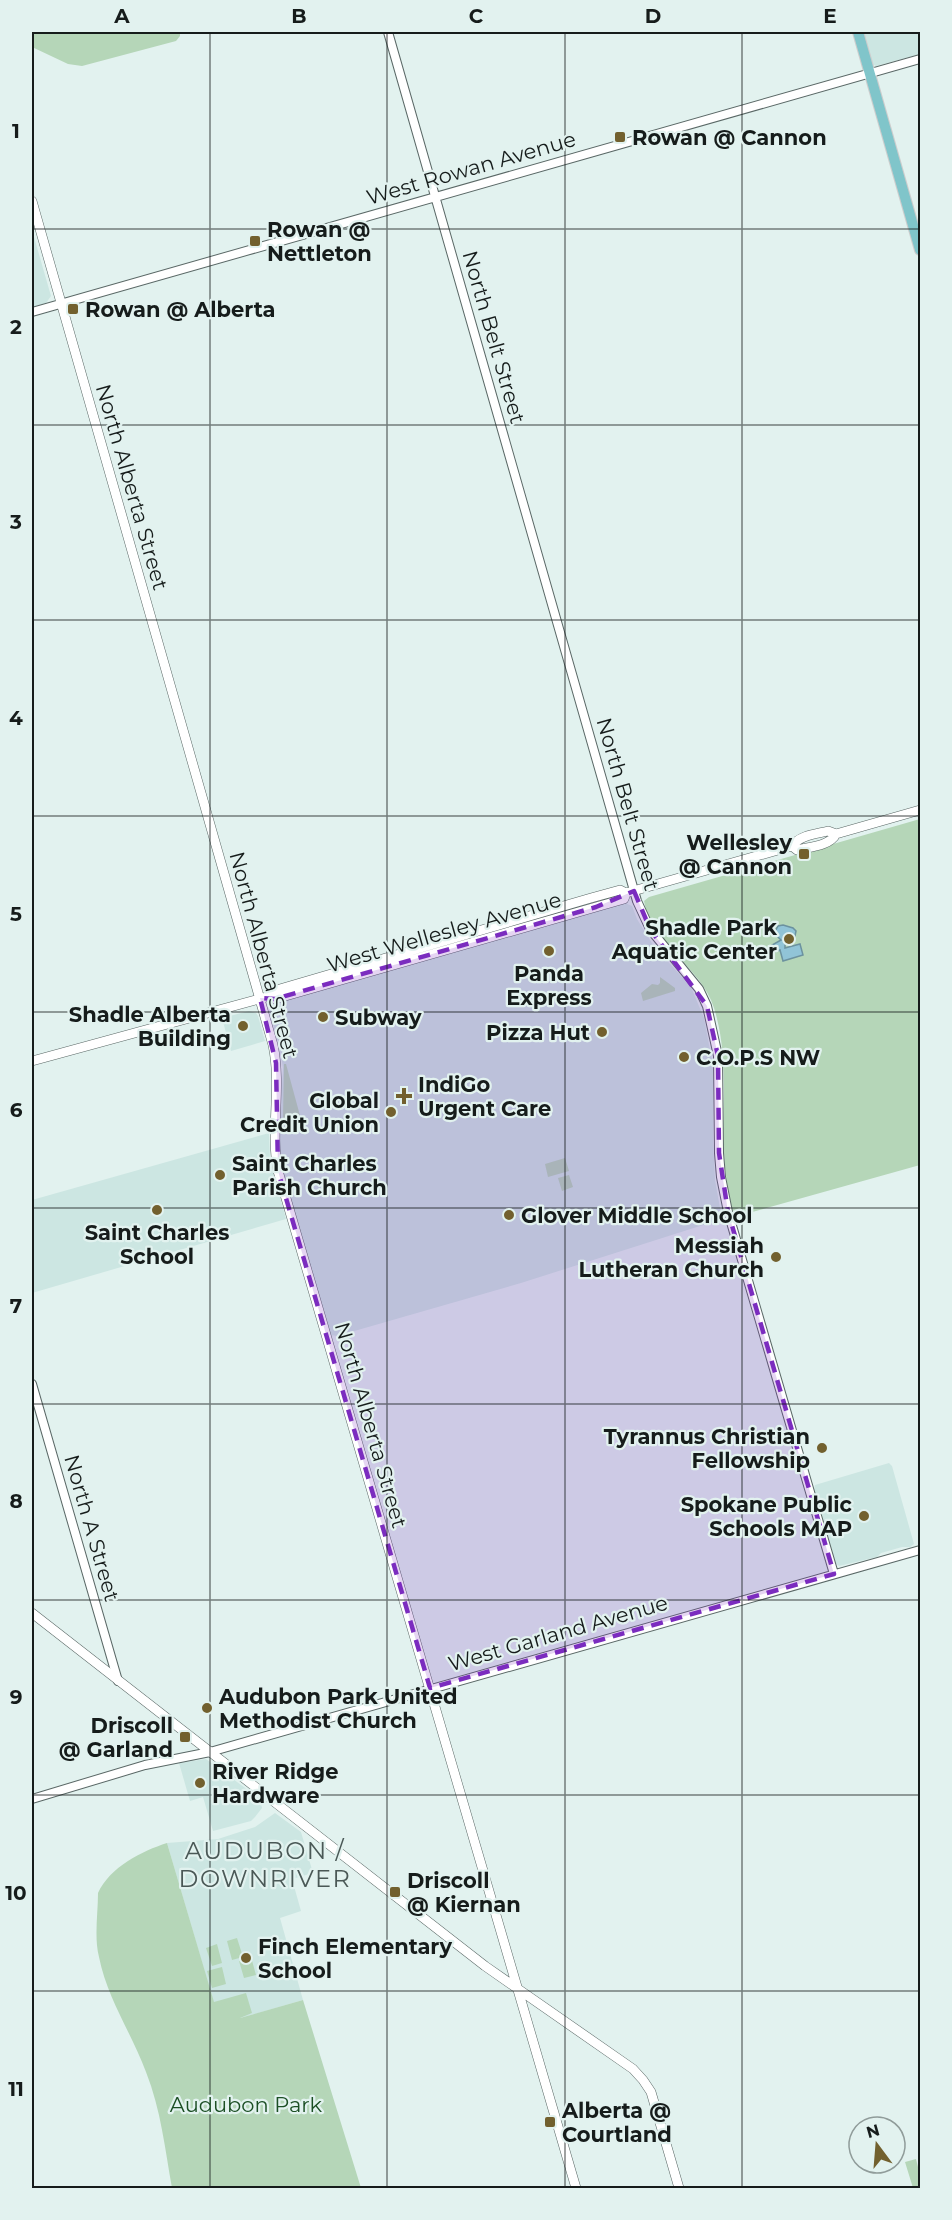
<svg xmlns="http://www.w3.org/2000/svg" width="952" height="2220" font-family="Montserrat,sans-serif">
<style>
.built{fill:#cce6e2}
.green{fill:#b5d6b8}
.water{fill:#91c4d7;stroke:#6c929f;stroke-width:1.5}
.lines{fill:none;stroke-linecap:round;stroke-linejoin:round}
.tertiary-casing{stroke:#5a6866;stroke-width:10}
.secondary-casing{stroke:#5a6866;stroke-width:10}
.primary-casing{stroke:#cccdcd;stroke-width:12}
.tertiary{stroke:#fff;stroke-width:8}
.secondary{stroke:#fff;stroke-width:9}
.primary{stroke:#80c5ca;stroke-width:10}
.marked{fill:#7b2cbf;fill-opacity:0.2;stroke:#7b2cbf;stroke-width:4.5;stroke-dasharray:12 8;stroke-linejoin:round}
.grid{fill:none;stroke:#161c1b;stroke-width:1.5;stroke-opacity:0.55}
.poi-dot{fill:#72602e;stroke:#e2f2ef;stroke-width:2}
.labels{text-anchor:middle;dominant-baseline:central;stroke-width:4.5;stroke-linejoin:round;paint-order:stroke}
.poi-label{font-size:21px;font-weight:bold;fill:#161c1b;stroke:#e2f2ef;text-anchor:start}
.street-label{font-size:21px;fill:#161c1b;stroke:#e2f2ef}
.park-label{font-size:21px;fill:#1b4f24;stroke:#e2f2ef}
.quarter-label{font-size:24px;letter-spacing:1.5px;fill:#4a5856;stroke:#e2f2ef}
.neatline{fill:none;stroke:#161c1b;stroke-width:2}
.grid-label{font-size:20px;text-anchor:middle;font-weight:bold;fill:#161c1b}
</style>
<rect width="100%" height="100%" fill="#e2f2ef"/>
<path class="built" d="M863 32H920V54L876 66 872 64Z
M32 230 51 296 46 303 32 307Z
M625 903 632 906 637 919 653 945 691 987 704 1018 713 1066V1141L715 1180 722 1219 521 1283 337 1336 331 1335 282 1169 279 1145 283 1068 279 1045 270 1013 271 1006 314 991Z
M249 1011 256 1013 258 1016 265 1041 231 1051 222 1018Z
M269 1133 270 1161 286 1219 32 1293V1200Z
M889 1463 892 1466 914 1544 910 1547H902L881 1553 877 1557 839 1566 835 1563 814 1490 815 1485Z
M206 1759 260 1799 262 1808 255 1817 251 1821 213 1831 203 1797 190 1801 179 1763Z
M275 1813 301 1832 313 1873 292 1879 301 1911 280 1918 303 2000 220 2024 167 1843 218 1839 255 1827Z"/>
<path class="green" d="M32 32H180V36L176 41 82 66 68 64 32 47Z
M920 819V1165L738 1216 732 1209C728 1191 725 1173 724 1154 722 1106 729 1055 714 1008 701 966 651 945 644 901L649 897Z
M660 977 675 988V991L643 1001 641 993 652 984 658 985 660 983Z
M284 1064H286L302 1123 291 1122 283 1118Z
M565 1158 569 1171 548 1177 545 1164Z
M569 1175 573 1187 562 1191 558 1178Z
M167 1843 214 2002 246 1993 252 2013 240 2018 303 2000 361 2188H172C165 2149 161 2110 146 2072 132 2034 107 1998 99 1957 94 1937 98 1914 98 1893 110 1867 142 1851 167 1843Z
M237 1938 243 1957 232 1960 227 1941Z
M217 1944 222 1963 212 1966 206 1948Z
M251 1957 256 1975 244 1978 239 1961Z
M222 1967 226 1984 212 1988 207 1971Z
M916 2159 920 2175V2188H913L905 2162Z"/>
<path class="water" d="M783 925 793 928 796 931 795 936 785 945V948L800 944 803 955 783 961 780 950 774 952 772 945 781 940 776 935 775 931 778 926Z"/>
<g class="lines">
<defs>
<path id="tertiary" d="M388 32 637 901 650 929 699 989 707 1006 718 1056 719 1153 721 1177 728 1212 834 1574
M32 312 920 59
M32 1384 118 1681
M32 1799 145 1765 210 1752 920 1550"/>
<path id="secondary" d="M32 201 273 1045C282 1087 270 1130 278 1171L576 2188
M792 846 797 850C809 847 830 846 836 834L920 810
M270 996 275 999 596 907 624 899 626 893
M32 1061 270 996 273 991 591 898 620 890 626 893 792 846C800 835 816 834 828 831L836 834
M32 1613 485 1966 633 2069 643 2080 651 2092 679 2188"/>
<path id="primary" d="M858 32 920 250"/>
</defs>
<use href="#tertiary" class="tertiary-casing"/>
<use href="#secondary" class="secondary-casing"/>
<use href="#primary" class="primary-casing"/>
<use href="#tertiary" class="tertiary"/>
<use href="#secondary" class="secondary"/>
<use href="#primary" class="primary"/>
</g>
<path class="marked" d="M634 891 650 929 707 1006 718 1056 719 1153 728 1212 834 1574 430 1688 278 1171 276 1063 260 998 275 999 596 907Z"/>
<path class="grid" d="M210 32V2188M387 32V2188M565 32V2188M742 32V2188M32 229H920M32 425H920M32 620H920M32 816H920M32 1012H920M32 1208H920M32 1404H920M32 1600H920M32 1795H920M32 1991H920"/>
<g class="poi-dot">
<rect x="614" y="131" width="12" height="12" rx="3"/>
<rect x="249" y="235" width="12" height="12" rx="3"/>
<rect x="67" y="303" width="12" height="12" rx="3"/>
<rect x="798" y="848" width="12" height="12" rx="3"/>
<circle cx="789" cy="939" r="6"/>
<circle cx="549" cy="951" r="6"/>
<circle cx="323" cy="1017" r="6"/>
<circle cx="243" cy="1026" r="6"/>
<circle cx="602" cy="1032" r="6"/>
<circle cx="684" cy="1057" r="6"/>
<path d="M401 1087h6v6h6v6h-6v6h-6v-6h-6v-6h6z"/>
<circle cx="391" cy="1112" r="6"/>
<circle cx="220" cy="1175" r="6"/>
<circle cx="157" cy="1210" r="6"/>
<circle cx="509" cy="1215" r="6"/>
<circle cx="776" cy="1257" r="6"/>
<circle cx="822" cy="1448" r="6"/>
<circle cx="864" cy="1516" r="6"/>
<circle cx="207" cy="1708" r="6"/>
<rect x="179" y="1731" width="12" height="12" rx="3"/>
<circle cx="200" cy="1783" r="6"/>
<rect x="389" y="1886" width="12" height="12" rx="3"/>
<circle cx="246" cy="1958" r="6"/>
<rect x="544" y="2116" width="12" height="12" rx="3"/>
</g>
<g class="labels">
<g class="poi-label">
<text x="632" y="137">Rowan @ Cannon</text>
<text x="267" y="229">Rowan @<tspan x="267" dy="24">Nettleton</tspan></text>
<text x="85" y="309">Rowan @ Alberta</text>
<text x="792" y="842" text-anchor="end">Wellesley<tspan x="792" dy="24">@ Cannon</tspan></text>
<text x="777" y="927" text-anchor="end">Shadle Park<tspan x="777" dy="24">Aquatic Center</tspan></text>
<text x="549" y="973" text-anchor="middle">Panda<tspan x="549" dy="24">Express</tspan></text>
<text x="231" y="1014" text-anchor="end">Shadle Alberta<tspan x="231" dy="24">Building</tspan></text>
<text x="335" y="1017">Subway</text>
<text x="590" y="1032" text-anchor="end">Pizza Hut</text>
<text x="696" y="1057">C.O.P.S NW</text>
<text x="418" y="1084">IndiGo<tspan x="418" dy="24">Urgent Care</tspan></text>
<text x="379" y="1100" text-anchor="end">Global<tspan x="379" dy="24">Credit Union</tspan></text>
<text x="232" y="1163">Saint Charles<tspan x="232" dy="24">Parish Church</tspan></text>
<text x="521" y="1215">Glover Middle School</text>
<text x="157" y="1232" text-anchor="middle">Saint Charles<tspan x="157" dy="24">School</tspan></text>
<text x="764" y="1245" text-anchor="end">Messiah<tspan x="764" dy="24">Lutheran Church</tspan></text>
<text x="810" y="1436" text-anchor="end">Tyrannus Christian<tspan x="810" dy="24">Fellowship</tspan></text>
<text x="852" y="1504" text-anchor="end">Spokane Public<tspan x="852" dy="24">Schools MAP</tspan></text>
<text x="219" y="1696">Audubon Park United<tspan x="219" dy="24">Methodist Church</tspan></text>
<text x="173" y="1725" text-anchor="end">Driscoll<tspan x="173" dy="24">@ Garland</tspan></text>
<text x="212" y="1771">River Ridge<tspan x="212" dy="24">Hardware</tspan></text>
<text x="407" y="1880">Driscoll<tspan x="407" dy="24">@ Kiernan</tspan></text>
<text x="258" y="1946">Finch Elementary<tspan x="258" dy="24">School</tspan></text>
<text x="562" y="2110">Alberta @<tspan x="562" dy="24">Courtland</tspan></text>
</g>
<g class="street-label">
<text transform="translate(471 168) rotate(-16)">West Rowan Avenue</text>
<text transform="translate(494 337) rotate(74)">North Belt Street</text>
<text transform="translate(132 487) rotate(74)">North Alberta Street</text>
<text transform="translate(628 804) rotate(74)">North Belt Street</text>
<text transform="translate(444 932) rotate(-16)">West Wellesley Avenue</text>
<text transform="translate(264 955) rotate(75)">North Alberta Street</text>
<text transform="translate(371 1425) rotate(74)">North Alberta Street</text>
<text transform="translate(92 1528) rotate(74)">North A Street</text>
<text transform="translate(558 1633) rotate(-16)">West Garland Avenue</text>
</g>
<g class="park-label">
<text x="246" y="2104">Audubon Park</text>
</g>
<g class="quarter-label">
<text x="265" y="1850">AUDUBON /<tspan x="265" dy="28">DOWNRIVER</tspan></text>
</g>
</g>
<rect width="952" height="2220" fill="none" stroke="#e2f2ef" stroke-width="66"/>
<g transform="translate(877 2145) rotate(344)"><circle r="28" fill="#e2f2ef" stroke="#909c9a" stroke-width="1.5"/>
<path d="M0-4.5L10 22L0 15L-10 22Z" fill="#72602e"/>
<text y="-9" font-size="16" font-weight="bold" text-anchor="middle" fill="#161c1b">N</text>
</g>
<rect x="33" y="33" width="886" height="2154" class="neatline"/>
<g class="grid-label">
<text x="122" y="23">A</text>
<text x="299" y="23">B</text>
<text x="476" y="23">C</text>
<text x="653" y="23">D</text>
<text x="830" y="23">E</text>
<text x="16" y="138">1</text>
<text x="16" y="334">2</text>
<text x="16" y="529">3</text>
<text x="16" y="725">4</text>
<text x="16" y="921">5</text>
<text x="16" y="1117">6</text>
<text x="16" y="1313">7</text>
<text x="16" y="1508">8</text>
<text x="16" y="1704">9</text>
<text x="16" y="1900">10</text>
<text x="16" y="2096">11</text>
</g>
</svg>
